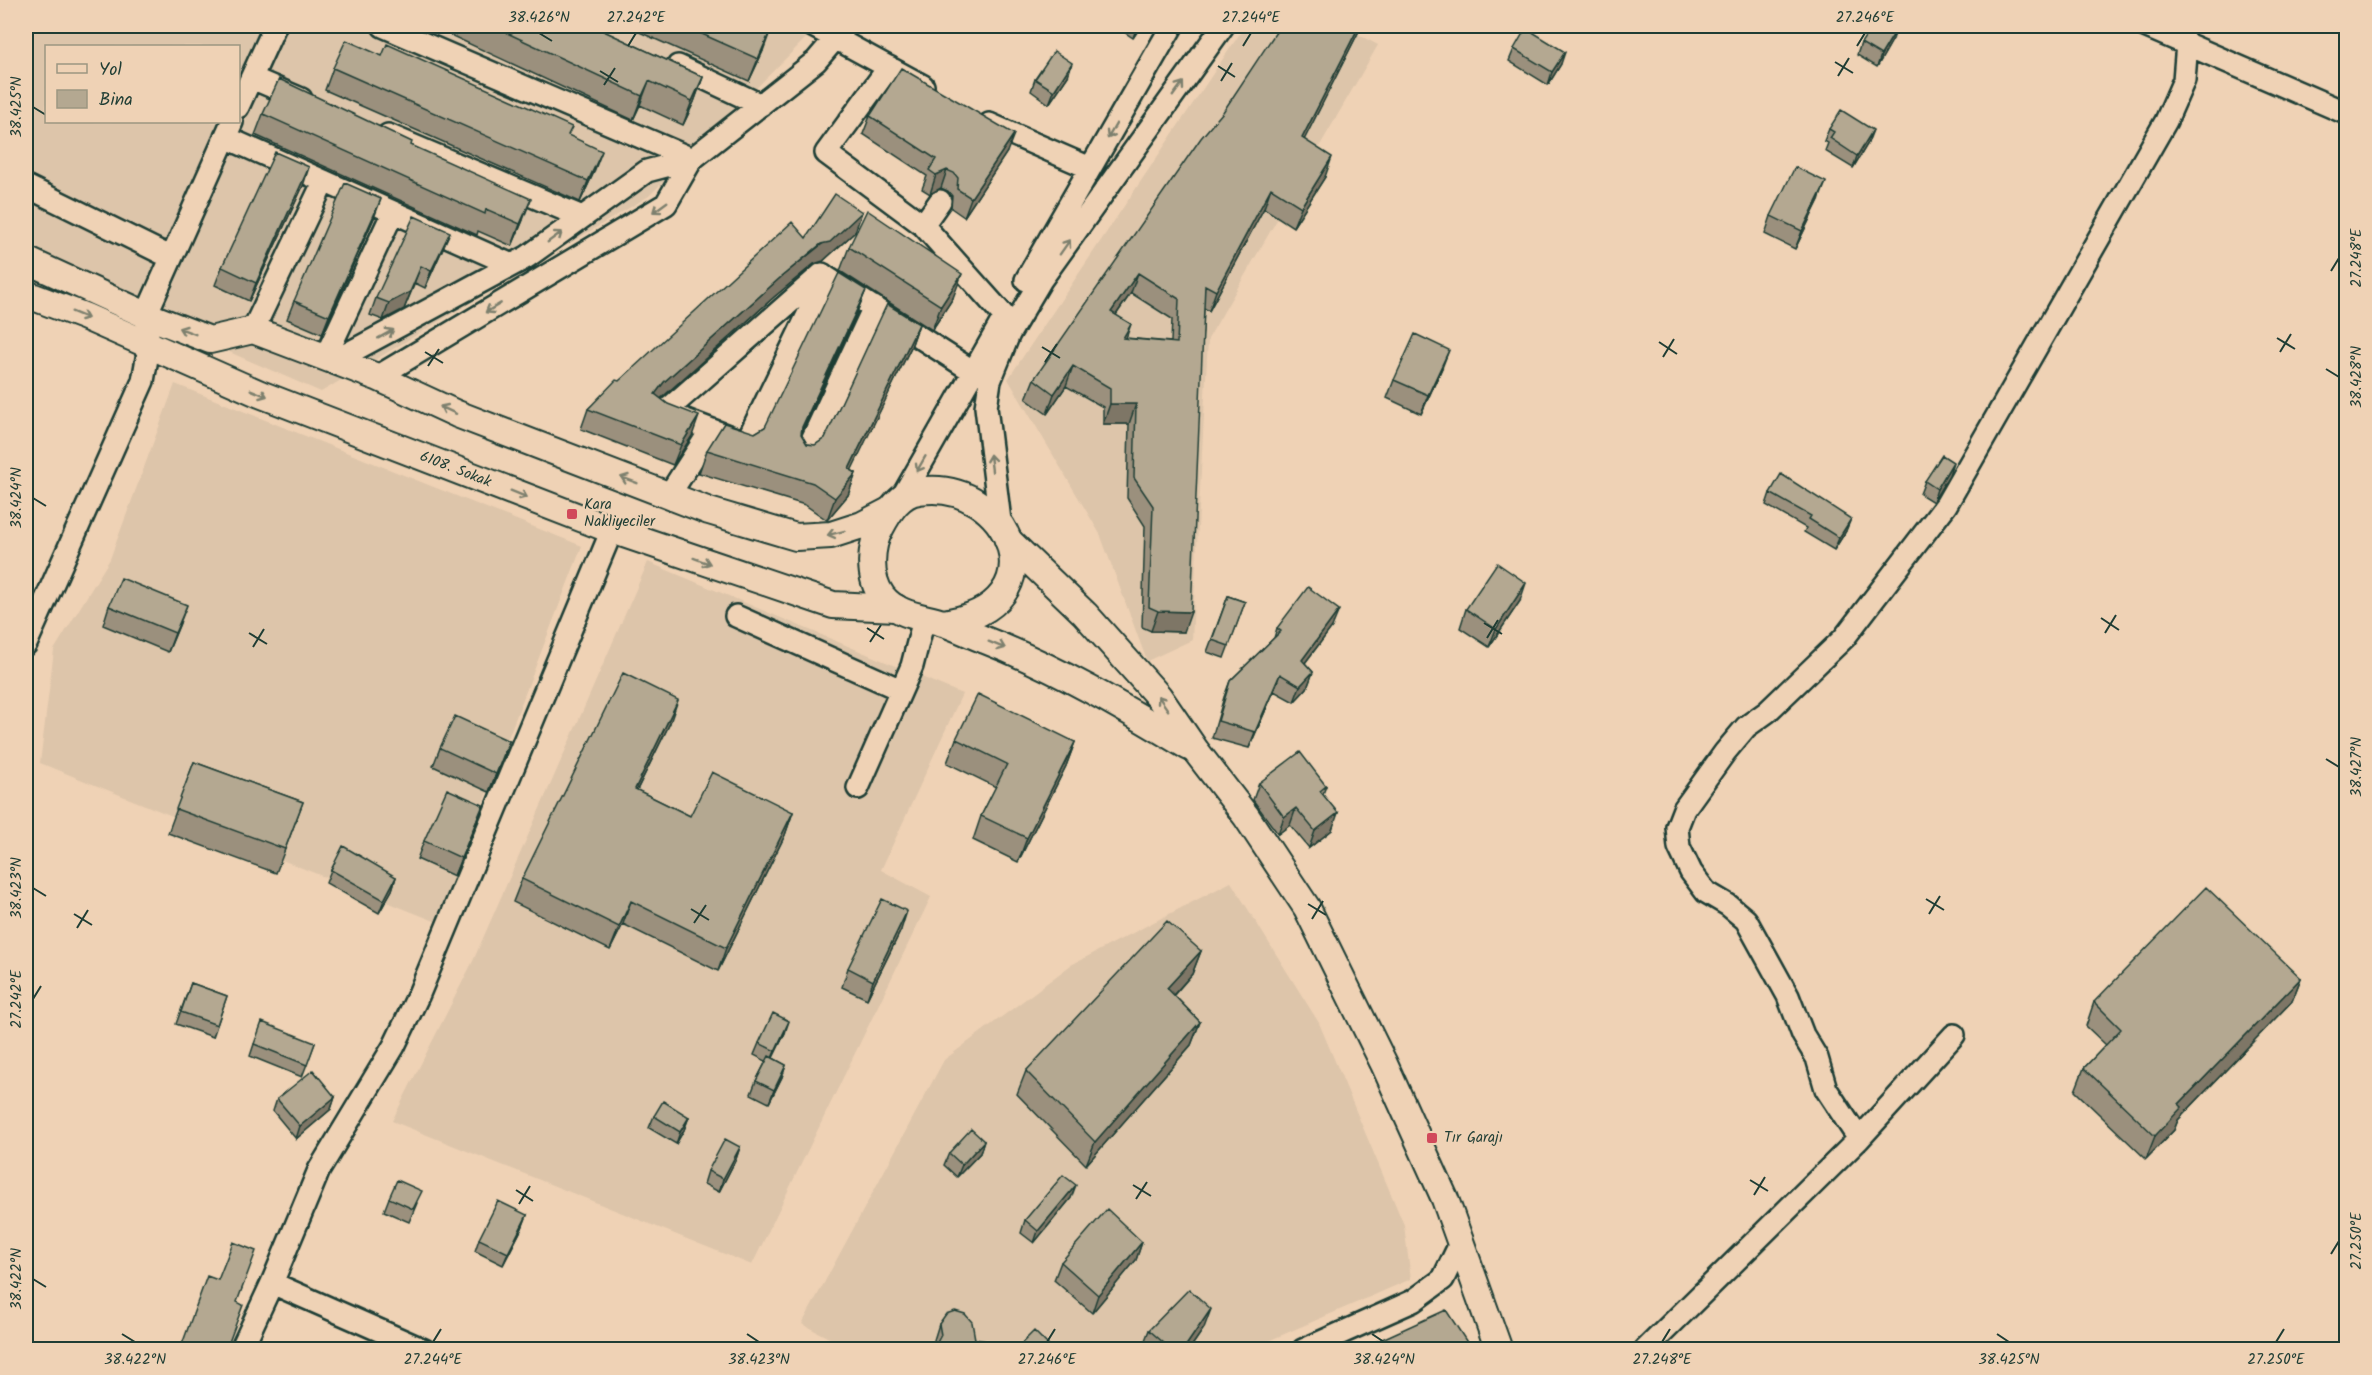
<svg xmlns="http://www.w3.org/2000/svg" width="2372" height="1375" font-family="Kalam,sans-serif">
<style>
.built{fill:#ddc5aa;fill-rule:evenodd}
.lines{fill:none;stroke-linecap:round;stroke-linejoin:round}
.minor-casing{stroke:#1f3d34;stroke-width:26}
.major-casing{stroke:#1f3d34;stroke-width:30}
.minor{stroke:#efd2b5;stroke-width:21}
.major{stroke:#efd2b5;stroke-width:26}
.wall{fill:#9b907d;stroke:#1f3d34;stroke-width:1.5;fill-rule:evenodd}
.shaded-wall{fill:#7e7666;stroke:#1f3d34;stroke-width:1.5}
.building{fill:#b4a891;stroke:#1f3d34;stroke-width:1.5;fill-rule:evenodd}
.oneway{stroke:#7d806e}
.ticks{fill:none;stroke:#1f3d34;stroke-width:2}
.poi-dot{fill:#d1495b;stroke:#efd2b5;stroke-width:2}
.labels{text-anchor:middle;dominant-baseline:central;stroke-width:5;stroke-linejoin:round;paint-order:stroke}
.street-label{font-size:15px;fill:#1f3d34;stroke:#efd2b5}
.poi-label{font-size:15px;fill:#1f3d34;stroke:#efd2b5;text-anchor:start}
.neatline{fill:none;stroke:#1f3d34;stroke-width:2}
.ticks-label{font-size:15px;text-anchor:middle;fill:#1f3d34}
</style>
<rect width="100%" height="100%" fill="#efd2b5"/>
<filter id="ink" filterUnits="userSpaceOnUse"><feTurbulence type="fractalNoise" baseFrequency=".0167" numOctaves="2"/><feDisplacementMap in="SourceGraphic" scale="12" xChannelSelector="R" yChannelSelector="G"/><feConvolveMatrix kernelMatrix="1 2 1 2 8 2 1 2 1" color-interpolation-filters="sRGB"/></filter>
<g filter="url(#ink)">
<path class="built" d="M26 26H818L649 196 321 392 26 263ZM46 46H238V122H46Z
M1245 26H1342L1378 45 1208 339 1192 640 1147 661 1100 534 1008 379Z
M175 384 582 546 437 922 40 763 54 650 110 559Z
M648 562 962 694 881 870 931 897 752 1265 392 1121 473 961Z
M1231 882 1319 1023 1404 1225 1411 1279 1250 1349H850L802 1324 944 1060 1071 965Z"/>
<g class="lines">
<defs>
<path id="minor" d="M383 26 692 159
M813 26 923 86
M2145 26 2346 113
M678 66 761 105
M889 67 826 153 923 225
M252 78 301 99
M238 107 275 26
M989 124 1090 168
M388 135 582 217
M225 137 512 265
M26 186 170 257
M940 201 923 225 1005 317
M826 277 746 443 665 412 822 274 826 277 974 372
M1026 280 1172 26
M253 330 324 181
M325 358 393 212
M334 361 527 257 647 171 692 159
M377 377 666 204 692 159 816 61 846 26
M805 455 874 307
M669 495 711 430
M901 499 1000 325
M1000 521 986 407 990 381 1009 334 1041 280 1223 26
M736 616 901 690
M26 644 143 381 149 347 146 315 232 122
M858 788 912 666 924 619
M1859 1139 1826 1089 1817 1058 1803 1035 1788 996 1746 920 1728 905 1706 892 1691 872 1679 847 1677 827 1684 809 1725 752 1746 727 1767 712 1844 638 1946 505 2166 121 2184 80 2187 43
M272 1283 424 1350
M241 1350 272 1283 319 1170 394 1046 419 994 612 530
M1303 1350 1413 1301 1443 1279 1461 1242
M1645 1350 1859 1139 1954 1035"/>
<g id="major">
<path d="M26 260 146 315 210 340 253 330 377 377 457 414 709 511 796 537 831 535 862 525 889 511"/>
<path id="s1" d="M26 294 86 317 260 394 612 530 833 605 896 608"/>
<path d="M1008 540 1085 614 1159 697 1196 751 1246 816 1307 908 1384 1064 1445 1199 1499 1350"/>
<path d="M943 623C1064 606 1009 477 919 491 900 493 889 512 881 527 870 546 868 577 882 596 898 616 921 616 943 623 957 627 971 635 985 640 1057 668 1123 707 1189 747"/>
</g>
</defs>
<use href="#minor" class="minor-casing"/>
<use href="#major" class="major-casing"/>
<use href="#minor" class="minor"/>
<use href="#major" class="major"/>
</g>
<path class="wall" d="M431 26H593L703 77 694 102 683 125 640 105 633 120Z
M626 26H764L763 51 749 81Z
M1115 26H1141L1133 38Z
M1359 31 1304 139 1325 177 1293 227 1264 208 1209 311 1204 308 1184 632 1151 631 1142 627 1145 526 1127 498 1129 424H1103V407L1066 386 1047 414 1026 399 1034 379ZM1131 293 1172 319 1171 342 1126 338 1116 315Z
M1893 39 1877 67 1857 55 1861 43Z
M1514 49 1561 64 1548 85 1509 61Z
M333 68 569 136 594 172 580 202 325 90Z
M1068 76 1049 104 1031 91 1035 79Z
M263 114 411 145 523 220 512 246 478 231 477 235 255 135Z
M870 116 1007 152 964 217 951 208 952 196 948 191 941 188 930 194 922 189 927 176 863 134Z
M1829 129 1868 143 1853 168 1825 151 1828 143 1824 141Z
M303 186 249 301 215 285 222 267Z
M1819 200 1795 249 1765 234 1771 216Z
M374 218 322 334 287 319 294 301Z
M855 232 823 261 814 264 774 297 661 399 692 436 673 465 581 429 588 409 619 381 806 238Z
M849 247 953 298 932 330 840 271Z
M443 248 425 288 415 283 404 309 383 320 370 315 376 298Z
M866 290 857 312 801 434 807 444 815 445 825 438 919 324 911 347 851 470 856 473 848 495 827 520 805 505 699 473 707 450 755 433 765 427Z
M1442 368 1421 414 1387 398 1394 380Z
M1949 475 1933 502 1920 494 1925 481Z
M1770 493 1846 531 1834 550 1804 532 1806 528 1766 505Z
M1228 596 1245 602 1224 658 1207 652Z
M1520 601 1489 647 1460 628 1466 609Z
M109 606 180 623 168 652 103 625Z
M1332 627 1305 663 1313 672 1307 688 1294 702 1274 691 1249 748 1212 738 1224 697 1230 681 1274 638 1277 628Z
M670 723 637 790 690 816 793 812 785 835 718 971 623 924 610 950 513 902 522 879Z
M956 739 1075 742 1066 766 1018 862 973 840 981 816 996 787 947 763Z
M509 741 489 792 433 766 440 748Z
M194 762 303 802 276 873 168 833Z
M1259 783 1326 786 1323 794 1332 830 1309 848 1290 825 1278 834 1253 800Z
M476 823 454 876 417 859 424 841Z
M331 870 396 877 392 890 379 913 326 883Z
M901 930 867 999 842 987 848 968Z
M1201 951 1192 974 1174 995 1200 1022 1191 1045 1086 1165 1017 1094 1026 1071Z
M2301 978 2292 1001 2178 1120 2174 1130 2146 1159 2075 1091 2084 1068 2106 1045 2086 1026 2094 1002Z
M191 983 227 996 213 1037 176 1024Z
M785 1033 773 1058 786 1065 782 1077 769 1103 751 1094 756 1081 766 1061 754 1055 759 1043Z
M315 1043 302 1077 250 1056 254 1044Z
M335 1097 331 1109 296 1139 273 1111 277 1099Z
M654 1116 689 1117 684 1130 676 1144 649 1128Z
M984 1141 980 1153 957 1177 944 1165 949 1153Z
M740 1147 736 1159 719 1192 704 1184 708 1171Z
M389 1198 417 1203 409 1222 384 1211Z
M1071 1198 1034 1243 1021 1233 1025 1220Z
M527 1215 522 1228 503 1265 475 1251 479 1239Z
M1142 1242 1136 1260 1092 1313 1054 1280 1061 1262Z
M939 1324 975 1339 998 1350H933L935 1347 934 1340Z
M1204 1328 1189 1350H1144L1142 1348 1149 1330Z"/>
<path class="shaded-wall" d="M1137 26H1141L1133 38Z
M1359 26H1361L1359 31 1295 158 1302 138Z
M1898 27 1893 39 1877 67 1881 55Z
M771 29 763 51 749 81 758 59Z
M1565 52 1561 64 1548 85 1552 72Z
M1072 63 1068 76 1049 104 1054 91Z
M703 77 694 102 683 125 692 101Z
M649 81 640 105 633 120 642 96Z
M1873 130 1868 143 1853 168 1857 156Z
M1014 134 1007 152 964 217 971 198Z
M602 151 594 172 580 202 588 181Z
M1332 157 1325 177 1293 227 1301 207Z
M309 167 303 186 249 301 256 283Z
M947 170 941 188 930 194 936 175Z
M1826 182 1819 200 1795 249 1802 231Z
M1271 188 1264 208 1209 311 1216 291Z
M381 199 374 218 322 334 329 316Z
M531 199 523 220 512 246 520 224Z
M862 212 855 232 823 261 814 264 774 297 657 402 655 394 664 382 781 277Z
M450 232 443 248 425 288 431 271Z
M421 266 404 309 383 320 389 303Z
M1138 273 1131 293 1104 332 1111 312Z
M962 274 953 298 932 330 941 306Z
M866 290 857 312 793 450 802 427Z
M919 324 911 347 842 490 856 473 848 495 827 520 835 498Z
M1131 324 1124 344 1123 338Z
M1449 350 1442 368 1421 414 1428 395Z
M1073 366 1066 386 1047 414 1054 394Z
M1110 404H1136L1129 424H1103Z
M699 416 692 436 673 465 681 445Z
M1953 462 1949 475 1933 502 1937 489Z
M1851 519 1846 531 1834 550 1839 538Z
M1526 583 1520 601 1489 647 1496 629Z
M187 605 180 623 168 652 175 633Z
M1339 610 1332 627 1295 676 1302 660Z
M1158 611 1191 612 1184 632 1151 631Z
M1313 672 1307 688 1294 702 1300 686Z
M1280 674 1274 691 1249 748 1255 732Z
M678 700 670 723 626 812 635 789Z
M509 741 503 759 489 792 496 774Z
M1075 742 1066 766 1018 862 1027 838Z
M483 805 476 823 454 876 461 858Z
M1296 808 1290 825 1278 834 1284 817Z
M793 812 785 835 718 971 726 948Z
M1338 813 1332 830 1309 848 1315 831Z
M396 877 392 890 379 913 384 900Z
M631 901 623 924 610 950 619 927Z
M907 911 901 930 867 999 873 981Z
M1201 951 1192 974 1158 1012 1167 988Z
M2301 978 2292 1001 2178 1120 2174 1130 2146 1159 2155 1136 2179 1104Z
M789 1021 785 1033 770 1063 775 1051Z
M1200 1022 1191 1045 1086 1165 1095 1142Z
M786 1065 782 1077 769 1103 774 1090Z
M335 1097 331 1109 296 1139 300 1126Z
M689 1117 684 1130 676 1144 680 1132Z
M984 1141 980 1153 957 1177 962 1165Z
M740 1147 736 1159 719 1192 723 1179Z
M1076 1185 1071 1198 1034 1243 1038 1231Z
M527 1215 522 1228 503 1265 508 1253Z
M1142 1242 1136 1260 1092 1313 1098 1295Z
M1211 1309 1204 1328 1189 1350H1183Z"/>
<path class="building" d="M492 26H593L703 77 692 101 649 81 642 96Z
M684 26H764L771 29 758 59Z
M1280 26H1359L1302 138 1332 157 1301 207 1271 188 1216 291 1205 285 1191 612 1158 611 1149 607 1153 506 1134 478 1136 404H1110V388L1073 366 1054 394 1034 379 1201 138 1223 112ZM1138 273 1179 299 1177 343 1123 338 1131 324 1111 312Z
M1872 26H1895L1898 27 1881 55 1861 43Z
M1526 28 1565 52 1552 72 1514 49Z
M346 40 382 56 387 44 572 127 568 135 602 151 588 181 333 68Z
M1054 51 1072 63 1054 91 1035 79Z
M901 68 1014 134 971 198 957 189 958 178 954 173 947 170 936 175 929 170 936 159 870 116Z
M279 79 412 142 411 145 531 199 520 224 486 209 485 214 263 114Z
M1841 110 1873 130 1857 156 1830 138 1834 132 1829 129Z
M275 152 309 167 256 283 222 267Z
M1795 167 1826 182 1802 231 1771 216Z
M345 183 381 199 329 316 294 301Z
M835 194 862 212 830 242 821 244 781 277 664 382 655 394 668 404 699 416 681 445 588 409 616 380 619 381 792 222 806 238Z
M867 210 962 274 941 306 849 247Z
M414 216 450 232 431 271 421 266 410 292 389 303 376 298Z
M839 273 866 290 802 427 801 434 807 444 815 445 825 438 887 304 919 324 849 469 856 473 835 498 813 483 707 450 724 423 755 433 765 427Z
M1415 334 1449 350 1428 395 1394 380Z
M1942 455 1953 462 1937 489 1925 481Z
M1781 474 1851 519 1839 538 1809 519 1811 516 1770 493Z
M1497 563 1526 583 1496 629 1466 609Z
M121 578 187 605 175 633 109 606Z
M1308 587 1339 610 1302 660 1313 672 1300 686 1280 674 1255 732 1218 721 1230 681 1281 631 1277 628Z
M1228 596 1245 602 1229 646 1212 640Z
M623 673 678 700 635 789 690 816 712 772 793 812 726 948 631 901 619 927 522 879Z
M978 694 1075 742 1027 838 981 816 1007 764 956 739Z
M455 716 509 741 496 774 440 748Z
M1300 752 1326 786 1320 791 1338 813 1315 831 1296 808 1284 817 1259 783Z
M194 762 303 802 285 849 176 809Z
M447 789 483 805 461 858 424 841Z
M343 846 396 877 384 900 331 870Z
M2206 887 2301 978 2179 1104 2182 1107 2155 1136 2084 1068 2121 1029 2094 1002Z
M882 899 907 911 873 981 848 968Z
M1167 921 1201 951 1167 988 1200 1022 1095 1142 1026 1071Z
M191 983 227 996 217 1025 181 1012Z
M773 1013 789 1021 775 1051 759 1043Z
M262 1022 315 1043 307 1065 254 1044Z
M769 1056 786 1065 774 1090 756 1081Z
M313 1070 335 1097 300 1126 277 1099Z
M663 1101 689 1117 680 1132 654 1116Z
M971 1129 984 1141 962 1165 949 1153Z
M725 1139 740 1147 723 1179 708 1171Z
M1063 1175 1076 1185 1038 1231 1025 1220Z
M397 1180 422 1191 413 1209 389 1198Z
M498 1201 527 1215 508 1253 479 1239Z
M1107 1209 1142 1242 1098 1295 1061 1262Z
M233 1242 256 1251 237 1302 243 1305 226 1350H180L207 1276 218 1280Z
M1189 1289 1211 1309 1183 1350H1172L1149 1330Z
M1446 1310 1472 1350H1358Z
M955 1311 965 1314 972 1322 975 1339 993 1342 998 1350H978V1349L977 1350H933L941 1335 939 1324 946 1314Z
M1034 1331 1053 1350H1015Z"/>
<defs><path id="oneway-shaft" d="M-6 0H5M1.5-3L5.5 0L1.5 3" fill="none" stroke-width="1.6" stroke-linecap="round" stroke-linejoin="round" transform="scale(1.5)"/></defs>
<g class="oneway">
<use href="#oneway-shaft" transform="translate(1178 89) rotate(-54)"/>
<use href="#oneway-shaft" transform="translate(1112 131) rotate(120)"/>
<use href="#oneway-shaft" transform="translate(660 207) rotate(144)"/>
<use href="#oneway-shaft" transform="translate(555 237) rotate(-36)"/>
<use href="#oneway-shaft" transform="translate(1065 247) rotate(-55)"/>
<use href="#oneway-shaft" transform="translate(493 308) rotate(149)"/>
<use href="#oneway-shaft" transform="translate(80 315) rotate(22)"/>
<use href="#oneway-shaft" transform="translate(187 331) rotate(-159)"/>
<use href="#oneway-shaft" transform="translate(386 334) rotate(-29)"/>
<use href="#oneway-shaft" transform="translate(259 393) rotate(22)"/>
<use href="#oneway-shaft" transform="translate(448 410) rotate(-155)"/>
<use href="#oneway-shaft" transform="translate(991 463) rotate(-97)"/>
<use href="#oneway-shaft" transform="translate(921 464) rotate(120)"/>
<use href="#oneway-shaft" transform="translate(629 480) rotate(-159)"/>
<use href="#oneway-shaft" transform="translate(519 494) rotate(22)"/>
<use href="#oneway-shaft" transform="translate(836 533) rotate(166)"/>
<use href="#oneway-shaft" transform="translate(702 561) rotate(20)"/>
<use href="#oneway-shaft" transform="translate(997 645) rotate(22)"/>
<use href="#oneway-shaft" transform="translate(1163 703) rotate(-125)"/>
</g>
</g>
<path class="ticks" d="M539 33 552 41M628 46 636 33M1243 46 1251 33M1857 46 1865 33M1835 62 1853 73M1218 66 1235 77M600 71 618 82M1838 76 1849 58M1221 81 1232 63M604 85 615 68M33 107 46 115M2331 271 2339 258M2277 338 2295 349M1659 342 1677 354M1042 347 1060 358M425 352 443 363M2280 352 2291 334M1663 357 1674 339M1045 362 1057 344M428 366 439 349M2326 369 2339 377M33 498 46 506M2101 618 2119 630M1484 623 1502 634M867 628 884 639M249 633 267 644M2105 633 2116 615M1487 638 1498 620M870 642 881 625M253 647 264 629M2326 759 2339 767M33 888 46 896M1926 899 1944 910M1308 904 1326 915M691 909 709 920M74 914 92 925M1929 914 1940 896M1312 919 1323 901M694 923 706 905M77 928 88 910M33 999 41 986M1750 1180 1768 1191M1133 1185 1151 1196M516 1190 533 1201M1754 1195 1765 1177M1136 1199 1147 1182M519 1204 530 1186M2331 1254 2339 1241M33 1279 46 1287M122 1334 135 1342M747 1334 759 1342M1372 1334 1384 1342M1997 1334 2009 1342M433 1342 441 1329M1047 1342 1055 1329M1662 1342 1670 1329M2276 1342 2284 1329"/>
<g class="poi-dot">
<rect x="566" y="508" width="12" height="12" rx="3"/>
<rect x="1426" y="1132" width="12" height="12" rx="3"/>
</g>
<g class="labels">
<g class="street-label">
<text stroke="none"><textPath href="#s1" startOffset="464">6108. Sokak</textPath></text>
</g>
<g class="poi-label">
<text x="584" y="505">Kara<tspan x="584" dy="17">Nakliyeciler</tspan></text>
<text x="1444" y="1138">Tır Garajı</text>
</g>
</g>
<rect width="2372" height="1375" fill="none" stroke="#efd2b5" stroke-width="66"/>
<rect x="45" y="45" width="195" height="78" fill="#efd2b5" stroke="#9c9681" stroke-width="1.5"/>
<rect x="57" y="64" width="30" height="9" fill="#efd2b5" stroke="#9c9681" stroke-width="1.5"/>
<text x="99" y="75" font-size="18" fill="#1f3d34">Yol</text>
<rect x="57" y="90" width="30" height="18" fill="#b4a891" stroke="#9c9681" stroke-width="1.5"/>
<text x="99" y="105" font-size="18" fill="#1f3d34">Bina</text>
<rect x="33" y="33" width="2306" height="1309" class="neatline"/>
<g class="ticks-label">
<text x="539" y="22">38.426°N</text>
<text x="636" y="22">27.242°E</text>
<text x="1251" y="22">27.244°E</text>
<text x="1865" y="22">27.246°E</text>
<text transform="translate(16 107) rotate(-90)" y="5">38.425°N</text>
<text transform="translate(2356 258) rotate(-90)" y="5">27.248°E</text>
<text transform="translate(2356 377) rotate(-90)" y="5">38.428°N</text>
<text transform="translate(16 498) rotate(-90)" y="5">38.424°N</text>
<text transform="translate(2356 767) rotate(-90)" y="5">38.427°N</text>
<text transform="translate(16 888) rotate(-90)" y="5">38.423°N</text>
<text transform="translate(16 999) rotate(-90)" y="5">27.242°E</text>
<text transform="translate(2356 1241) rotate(-90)" y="5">27.250°E</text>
<text transform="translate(16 1279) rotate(-90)" y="5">38.422°N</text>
<text x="135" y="1364">38.422°N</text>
<text x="433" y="1364">27.244°E</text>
<text x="759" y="1364">38.423°N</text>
<text x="1047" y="1364">27.246°E</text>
<text x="1384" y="1364">38.424°N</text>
<text x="1662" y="1364">27.248°E</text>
<text x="2009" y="1364">38.425°N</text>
<text x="2276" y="1364">27.250°E</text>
</g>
</svg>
